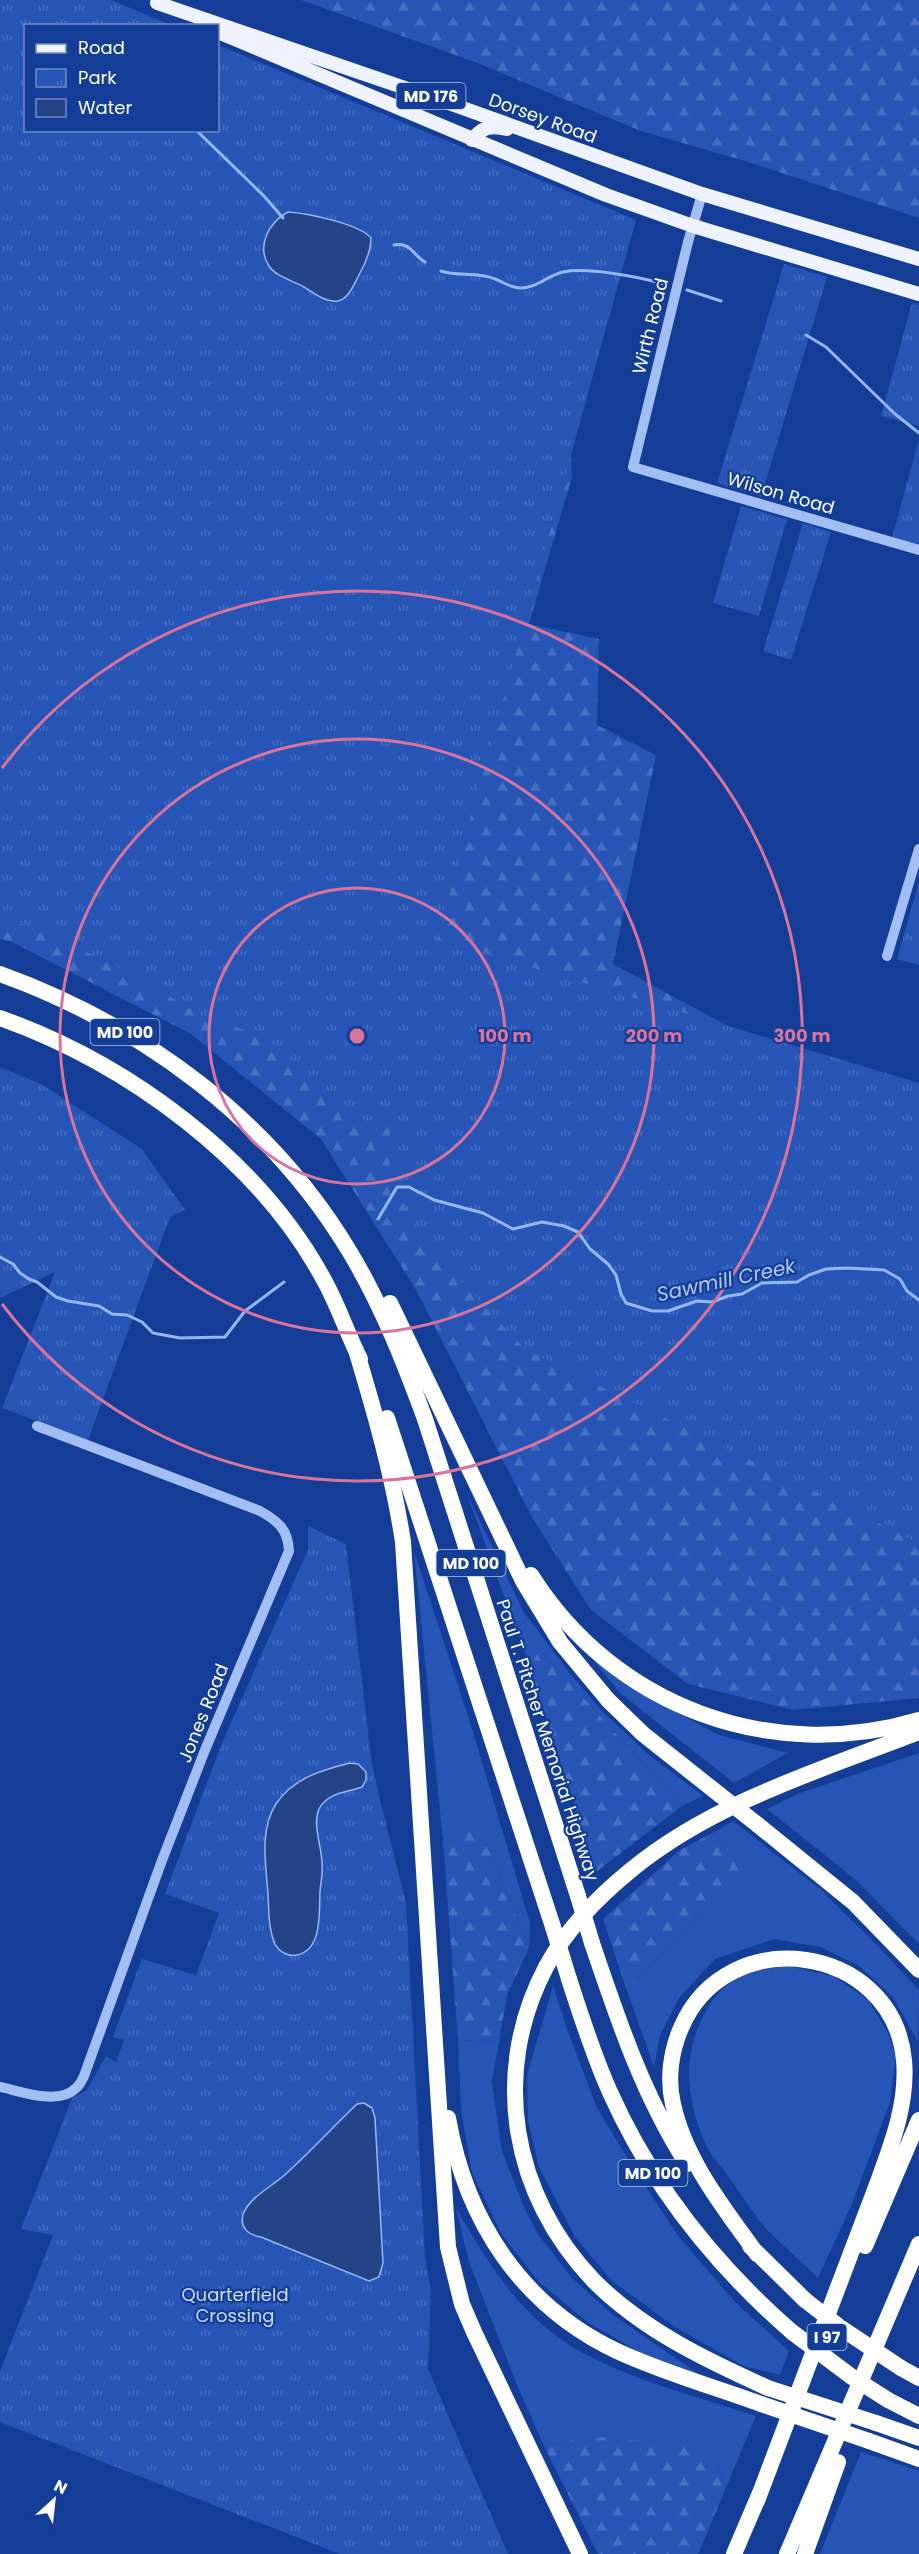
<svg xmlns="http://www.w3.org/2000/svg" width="919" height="2554" font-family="Poppins,sans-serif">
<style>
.grass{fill:#2655b6}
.forest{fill:url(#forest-firs)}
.park{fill:url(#park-tufts)}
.water{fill:#254488;stroke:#95b7f6;stroke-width:1.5}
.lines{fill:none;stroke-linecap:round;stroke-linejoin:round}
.stream{stroke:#95b7f6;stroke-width:3}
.minor{stroke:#a3bef3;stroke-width:10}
.major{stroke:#eff3ff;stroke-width:14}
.highway{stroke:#fff;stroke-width:16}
.highway-bridge{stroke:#fff;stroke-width:16}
.ring{fill:none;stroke:#da749d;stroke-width:3}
.labels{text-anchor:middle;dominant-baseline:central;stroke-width:4.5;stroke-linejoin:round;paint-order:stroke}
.shield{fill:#133d96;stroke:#b8c5e0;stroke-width:1.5}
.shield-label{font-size:16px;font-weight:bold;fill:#fff}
.street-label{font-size:18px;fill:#fff;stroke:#133d96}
.park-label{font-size:18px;fill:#cbdcfd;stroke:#133d96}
.water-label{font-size:20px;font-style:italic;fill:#b0c9f9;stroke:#133d96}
.centre{fill:#da749d;stroke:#133d96;stroke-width:3}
.ring-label{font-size:18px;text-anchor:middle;font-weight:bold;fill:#da749d;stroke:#133d96;stroke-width:4.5;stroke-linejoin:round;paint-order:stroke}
</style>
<defs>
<pattern id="forest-firs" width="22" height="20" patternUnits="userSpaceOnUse" patternTransform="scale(1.5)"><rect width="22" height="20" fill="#2655b6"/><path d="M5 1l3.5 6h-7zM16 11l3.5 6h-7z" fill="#476ec1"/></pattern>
<pattern id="park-tufts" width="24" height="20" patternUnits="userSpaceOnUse" patternTransform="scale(1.5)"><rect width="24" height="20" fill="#2655b6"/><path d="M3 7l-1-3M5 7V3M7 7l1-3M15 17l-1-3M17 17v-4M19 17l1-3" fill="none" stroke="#476ec1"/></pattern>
</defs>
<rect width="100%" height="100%" fill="#133d96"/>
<path class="grass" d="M467 1494 523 1611 571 1675 603 1712 648 1754 703 1796 682 1806C634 1755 588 1701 539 1650L530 1667Z
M414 1551 470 1722 530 1923 529 1948 487 1844 445 1830 443 1841Z
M589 1655 628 1686 719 1735 788 1753 734 1783 620 1693Z
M919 1753V1944L856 1880 767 1809 800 1793Z
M733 1821 820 1889 878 1946 919 1990 918 2042 893 1997 858 1965 820 1947 774 1939 715 1959 679 1998 660 2035 654 2067 627 1991 685 1929 749 1873 714 1832Z
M788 1966 833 1976 868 2000 888 2033 896 2056 890 2102 852 2204 818 2278C802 2262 784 2247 768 2231 753 2214 741 2193 727 2175 720 2165 709 2153 704 2141 688 2103 682 2060 701 2021 721 1979 743 1971 788 1966Z
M553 1986 568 2032 597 2108 636 2172 679 2237 736 2303 789 2351 780 2375 744 2366 675 2327 612 2281 575 2237 539 2167 528 2121 527 2075Z
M458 2040 499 2042 492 2082 502 2151 523 2205 538 2234 571 2277 613 2315 700 2375 639 2352 589 2323 539 2282 502 2235 472 2173 461 2109Z
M456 2208C482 2252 509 2299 550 2331 603 2374 691 2394 756 2416L725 2490 717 2463 571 2440 544 2446 517 2385 469 2262Z
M861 2452 919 2471V2554H820Z"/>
<path class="forest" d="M301 0H919V218L745 161 641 131 475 62Z
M569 431 572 477 529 624 599 639 597 725 656 755 613 964 815 1073 919 1099V1698L793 1710 688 1684 591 1610 533 1519 416 1290 321 1139 191 1034 10 941 0 939V810Z
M539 1650C588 1701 634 1755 682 1806L596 1872 530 1667Z
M461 1824 487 1844 529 1948 507 1995 499 2042 458 2040 443 1841 445 1830Z
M714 1832 750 1873 685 1929 627 1991 603 1919 680 1850Z
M606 2437 684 2446 717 2463 725 2490 698 2554H598L544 2446 571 2440Z"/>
<path class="park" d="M0 0H111L171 25 26 26V130H218V45L636 220 437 939 919 1083V1543L525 1349 431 1250 389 1178V1117L372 1125 252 1032 203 1017 147 982 108 961 17 923 0 919Z
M784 264 827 277 761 497 717 483Z
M912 303 919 305V426L881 416Z
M919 439V546L892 538Z
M741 506 787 519 759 616 713 603Z
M803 523 831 532 791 660 763 651Z
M919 882V965L897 959Z
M0 1067 41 1084 142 1149 185 1210 170 1217 88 1440 2 1408 55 1272 0 1298Z
M308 1526 346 1544 371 1757 378 1792 406 1903 425 2257 431 2291 428 2369 508 2554H340L0 2422V2371L53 2235 21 2229 72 2098 87 2090 106 2056 116 2062 124 2040 113 2037 142 1959 196 1975 219 1913 165 1894 222 1743 308 1550Z"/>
<path class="water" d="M288 212C306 213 360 224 371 238 371 251 366 262 360 273 355 282 349 299 338 301 326 303 314 293 304 287 294 281 276 277 269 266 256 246 269 222 288 212Z
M350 1763 358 1764 366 1772V1780L362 1787C346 1793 328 1792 319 1809 312 1824 322 1847 322 1863 323 1872 321 1882 320 1891 319 1910 323 1950 297 1955 289 1957 279 1952 275 1944 268 1928 269 1910 268 1894 266 1865 259 1830 276 1804 293 1778 322 1770 350 1763Z
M364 2103 372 2108 375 2118 383 2263 379 2277 369 2281 261 2237C248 2235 238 2227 244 2212 252 2195 275 2185 288 2172 312 2150 334 2126 357 2104Z"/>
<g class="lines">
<path class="stream" d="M196 130 264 196 283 218
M394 245C412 242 412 255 425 262
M441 271C459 277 477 271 495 279 503 282 511 288 521 288 537 288 548 275 563 272 588 267 639 277 664 284
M687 290 721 301
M806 335 826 347 895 414 919 433
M378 1219 397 1187H409L434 1200 483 1213 513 1229 542 1222 564 1226 578 1232 590 1249 608 1264 616 1275 621 1294 626 1303 652 1311H668L697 1301 712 1302 728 1296 742 1294 762 1283 797 1282 809 1275 826 1269 847 1268 884 1270 900 1279 907 1291 919 1300
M0 1257 13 1264 20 1273 29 1279 37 1282 56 1297 68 1301 99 1306 112 1314 127 1315 142 1322 153 1333 180 1338 225 1337 245 1311 284 1282"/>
<path class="minor" d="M702 194 688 242 633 467 919 550
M887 956 919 849
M0 2087C20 2091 59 2106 76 2088 80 2085 82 2080 84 2076L161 1863 205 1750 289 1551C288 1529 278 1521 260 1511L37 1426"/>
<path class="major" d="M157 3 443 101 702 194 919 259
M218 32 606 195 693 226 919 294
M472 140C482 127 491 125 507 129"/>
<path class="highway" d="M0 974C144 1026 272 1121 351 1254 382 1306 404 1362 425 1419L578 1896
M0 1018C127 1063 259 1159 324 1280 338 1305 347 1333 360 1359
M390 1303 523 1581 560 1642 608 1700 643 1734 720 1795
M356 1350C375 1413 393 1476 403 1542L448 2247 462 2304 474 2332 580 2554
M387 1418 553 1927
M531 1575C614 1707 771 1764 919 1720
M758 1825 853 1902 919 1970
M592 1943C618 2020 643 2095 687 2164
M569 1979C581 2016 593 2054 609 2090 651 2185 714 2264 792 2332
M448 2118C466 2221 522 2307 619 2352 665 2373 714 2387 761 2404
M750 2246 805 2300
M865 2246 919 2120
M901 2368 919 2378
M768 2388C706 2360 643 2330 594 2281 512 2196 490 2073 546 1967 566 1930 599 1896 631 1870 714 1802 821 1770 919 1732
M888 2400 919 2416
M876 2423 919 2438
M869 2441 919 2459
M757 2501 876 2187C891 2146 908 2104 904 2060 893 1944 727 1920 681 2028 671 2051 667 2079 673 2104 685 2160 724 2208 757 2254
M734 2554 760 2493
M787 2554 919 2244
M805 2554 838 2462"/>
<path class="highway-bridge" d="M720 1795 758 1825
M578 1896 592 1943
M553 1927 569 1979
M805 2300 841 2328 901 2368
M792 2332 852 2377 888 2400
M768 2388 876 2423
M761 2404 869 2441"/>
</g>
<g class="ring">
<circle cx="357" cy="1036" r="148"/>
<circle cx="357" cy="1036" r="297"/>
<path d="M2 768A445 445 0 1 1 2 1304"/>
</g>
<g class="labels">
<g class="shield">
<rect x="396.5" y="83" width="69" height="26" rx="4.5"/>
<rect x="90.5" y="1019" width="69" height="26" rx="4.5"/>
<rect x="436.5" y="1550" width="69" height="26" rx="4.5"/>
<rect x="618.5" y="2160" width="69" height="26" rx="4.5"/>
<rect x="807.5" y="2324" width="39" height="26" rx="4.5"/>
</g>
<g class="shield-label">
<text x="431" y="96">MD 176</text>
<text x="125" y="1032">MD 100</text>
<text x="471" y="1563">MD 100</text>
<text x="653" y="2173">MD 100</text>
<text x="827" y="2337">I 97</text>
</g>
<g class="street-label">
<text transform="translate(543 118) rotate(20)">Dorsey Road</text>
<text transform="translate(650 326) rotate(-76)">Wirth Road</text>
<text transform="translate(781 493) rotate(16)">Wilson Road</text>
<text transform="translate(203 1713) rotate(-68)">Jones Road</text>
<text transform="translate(548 1740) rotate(72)">Paul T. Pitcher Memorial Highway</text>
</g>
<g class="park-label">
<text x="235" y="2294">Quarterfield<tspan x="235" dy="21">Crossing</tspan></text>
</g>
<g class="water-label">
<text transform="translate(726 1280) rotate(-12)">Sawmill Creek</text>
</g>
</g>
<circle cx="357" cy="1036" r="9" class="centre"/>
<g class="ring-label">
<text x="505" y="1042">100 m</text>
<text x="654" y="1042">200 m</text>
<text x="802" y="1042">300 m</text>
</g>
<rect x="24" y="24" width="195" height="108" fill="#133d96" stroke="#718bc0" stroke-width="1.5"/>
<rect x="36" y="44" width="30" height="9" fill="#eff3ff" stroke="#718bc0" stroke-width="1.5"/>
<text x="78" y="54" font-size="18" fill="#ffffff">Road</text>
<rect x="36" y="69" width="30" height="18" fill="url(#park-tufts)" stroke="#718bc0" stroke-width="1.5"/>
<text x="78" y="84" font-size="18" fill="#ffffff">Park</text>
<rect x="36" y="99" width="30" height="18" fill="#254488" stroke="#718bc0" stroke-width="1.5"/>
<text x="78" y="114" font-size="18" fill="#ffffff">Water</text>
<g transform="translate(54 2500) rotate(27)" stroke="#133d96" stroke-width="4.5" paint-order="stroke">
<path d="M0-4.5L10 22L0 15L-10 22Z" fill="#ffffff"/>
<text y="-9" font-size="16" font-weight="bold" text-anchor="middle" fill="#ffffff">N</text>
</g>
</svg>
